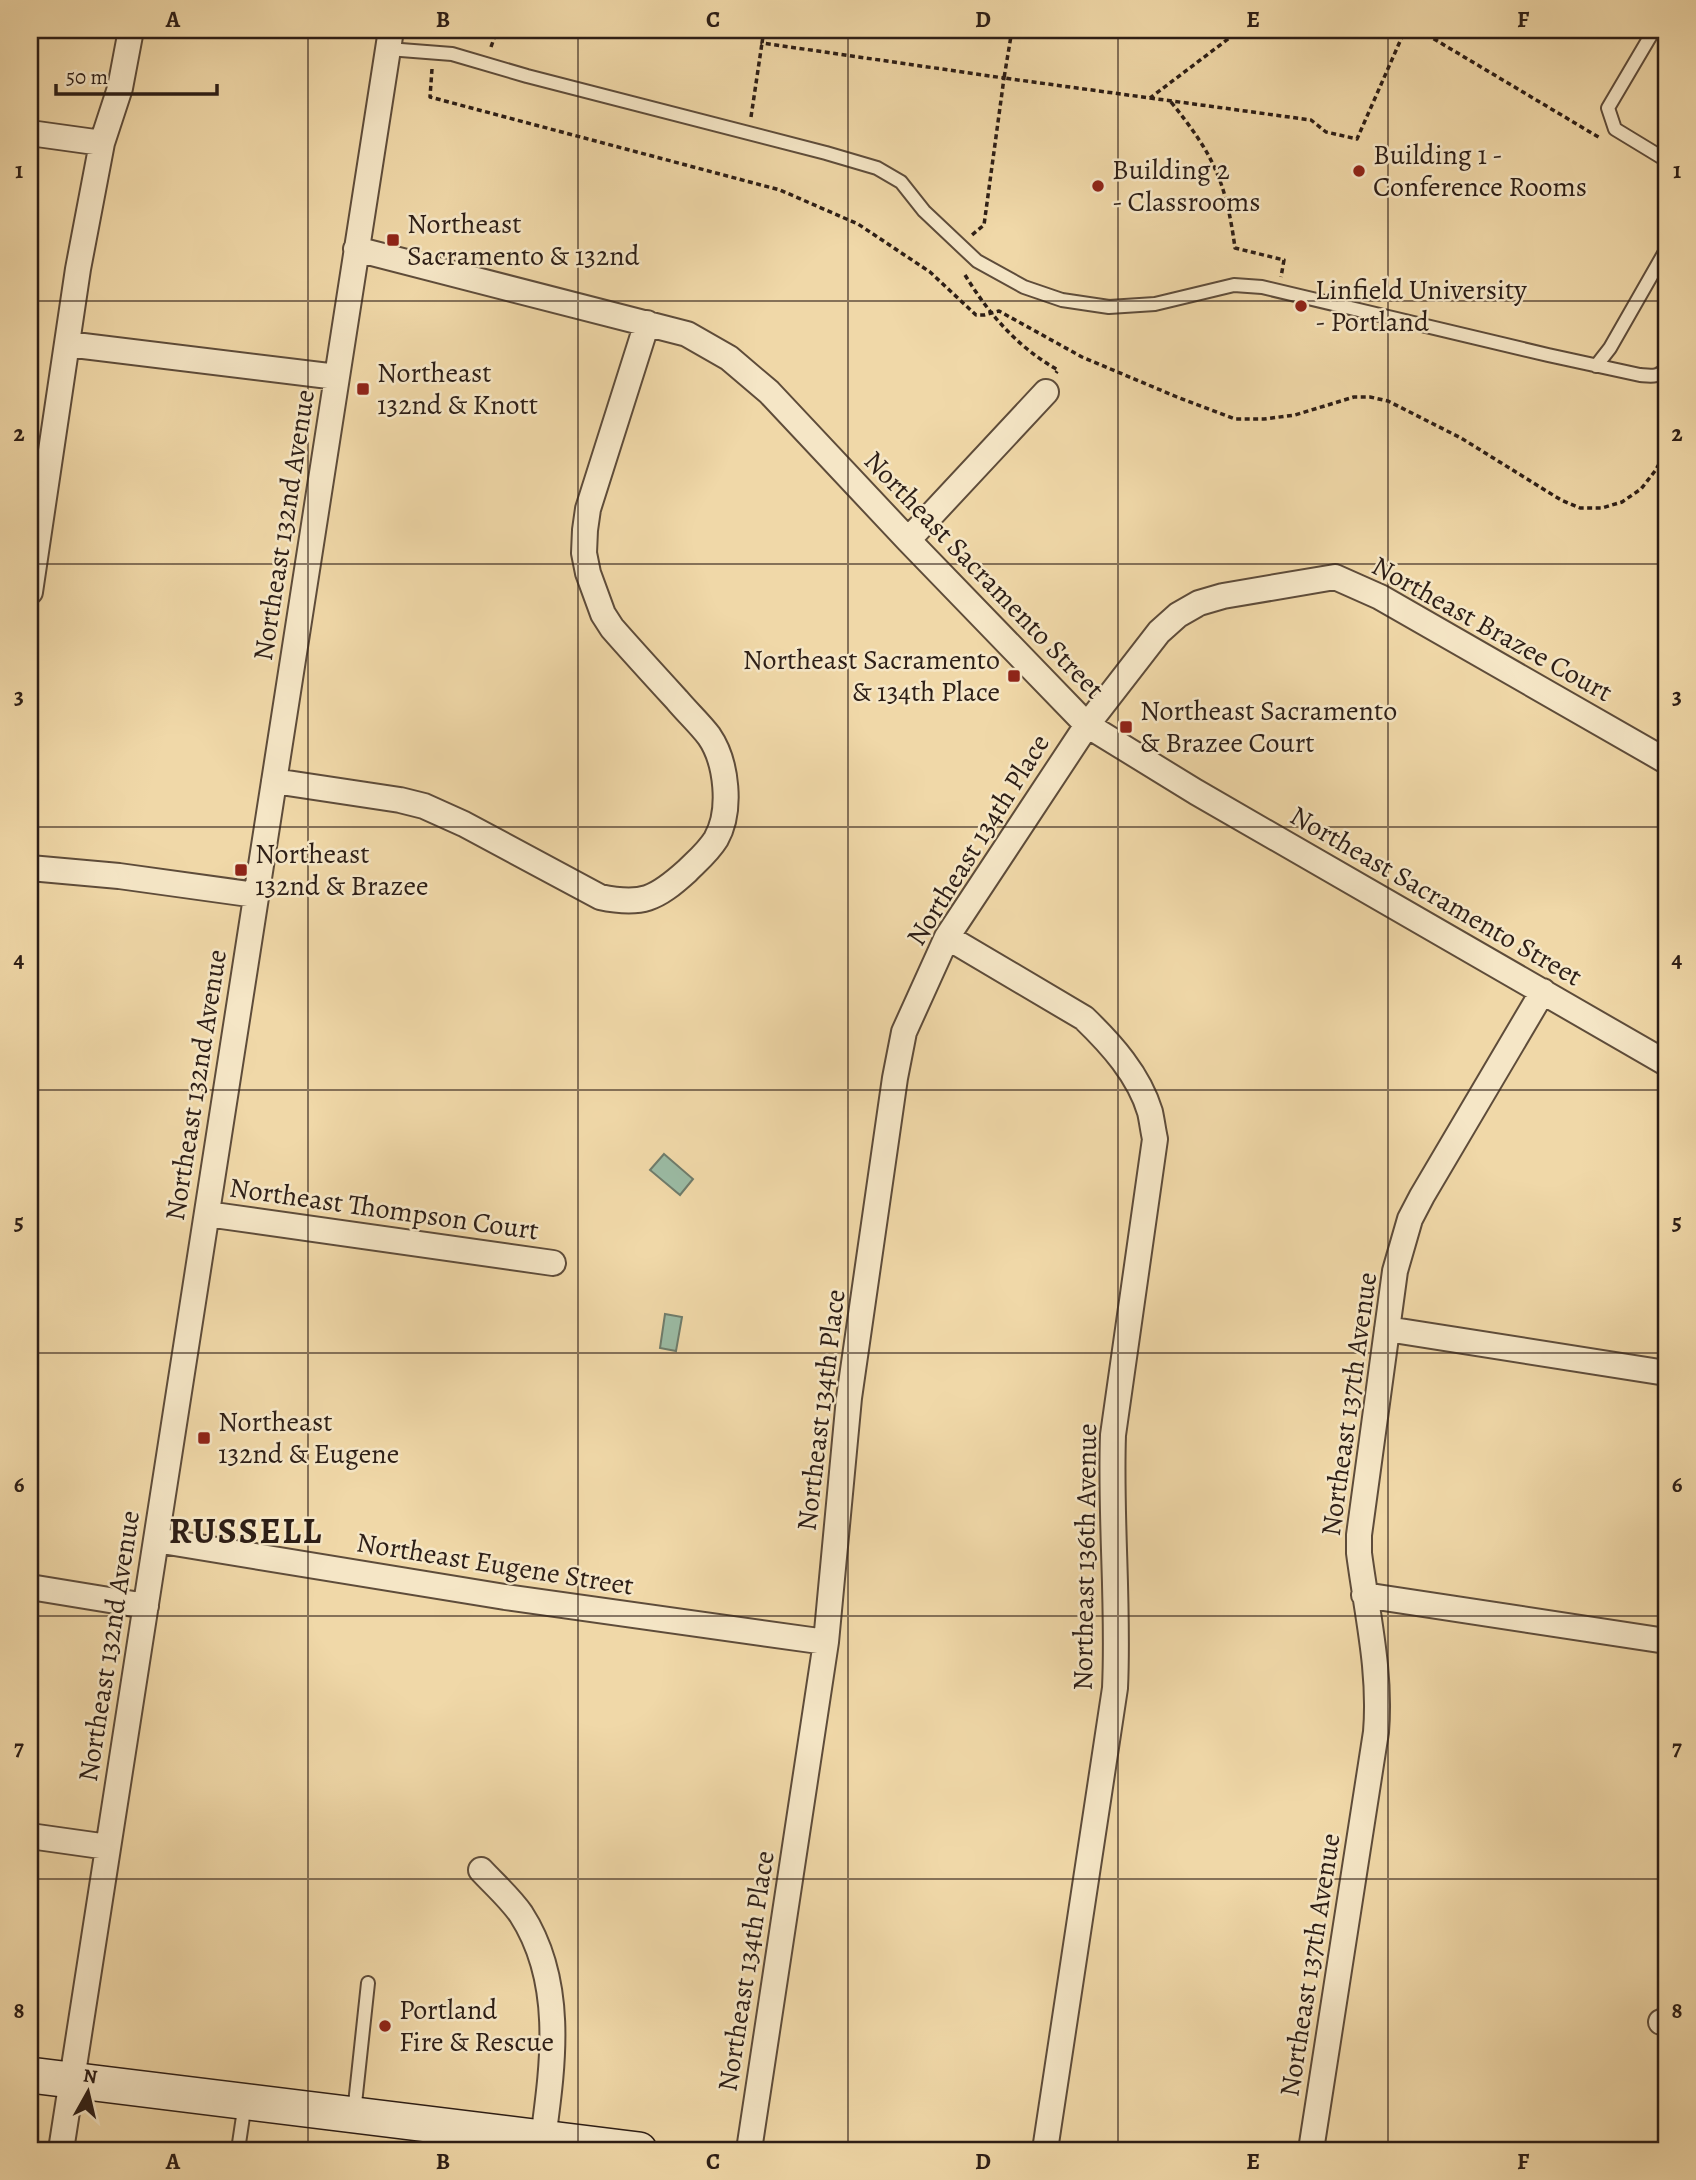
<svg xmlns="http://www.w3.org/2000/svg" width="1696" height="2180" font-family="Alegreya,serif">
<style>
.water{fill:#9bbba4;stroke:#6f7c6b;stroke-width:2}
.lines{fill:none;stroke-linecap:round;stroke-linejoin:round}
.lane-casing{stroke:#5e4c3a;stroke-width:16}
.street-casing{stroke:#5e4c3a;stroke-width:28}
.secondary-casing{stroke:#2d1e16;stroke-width:38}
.path{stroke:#2d1e16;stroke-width:3.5;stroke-dasharray:5 3.5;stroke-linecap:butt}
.lane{stroke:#f5e6c6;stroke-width:12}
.street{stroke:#f5e6c6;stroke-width:24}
.secondary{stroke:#f5e6c6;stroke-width:35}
.grid{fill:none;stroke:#2d1e16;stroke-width:2;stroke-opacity:0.55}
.poi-dot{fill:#8f2418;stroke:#f5e6c6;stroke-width:2.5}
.labels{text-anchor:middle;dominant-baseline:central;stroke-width:5;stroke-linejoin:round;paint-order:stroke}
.poi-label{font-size:28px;fill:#2d1e16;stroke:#f5e6c6;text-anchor:start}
.street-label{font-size:28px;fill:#2d1e16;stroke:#f5e6c6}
.district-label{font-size:35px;font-weight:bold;letter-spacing:2px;fill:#2d1e16;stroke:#f5e6c6}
.neatline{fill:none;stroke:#2d1e16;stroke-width:2.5}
.grid-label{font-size:23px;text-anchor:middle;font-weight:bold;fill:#2d1e16}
</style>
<rect width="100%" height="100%" fill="#f0d8a8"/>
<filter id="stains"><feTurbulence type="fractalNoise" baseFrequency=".00286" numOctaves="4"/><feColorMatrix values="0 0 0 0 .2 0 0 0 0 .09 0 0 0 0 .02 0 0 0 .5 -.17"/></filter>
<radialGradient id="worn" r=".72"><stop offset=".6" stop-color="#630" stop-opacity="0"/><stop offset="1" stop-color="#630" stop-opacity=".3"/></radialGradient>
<path class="water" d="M664 1154 693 1179 680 1195 650 1170Z
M665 1314 682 1317 676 1351 660 1348Z"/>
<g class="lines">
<defs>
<path id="lane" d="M1654 30 1608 108 1615 129 1666 160
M388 49 452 54 527 76 826 153 877 168 901 182 924 211 977 261 1024 287 1062 300 1109 307 1155 304 1234 285 1262 287 1548 355 1640 375C1651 376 1660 378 1666 367
M1596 366 1610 348 1666 250
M354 2113 368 1983
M238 2150 245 2103"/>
<path id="street" d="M30 133 102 143
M356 249 687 334 729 358 769 392 908 540 1087 725 1196 792 1666 1063
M67 344 337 377
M908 540 1046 392
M30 592 78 269 102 143 120 88 131 30
M274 781 400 800 424 806 464 824 600 897C642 906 656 899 687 871 697 861 708 852 716 839 732 811 727 762 709 736 700 724 687 712 677 700 655 676 633 652 612 628L603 614 588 573 584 553 585 530 588 509 647 323
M30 868 119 876 256 895
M947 937 1084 1018C1111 1044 1139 1075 1150 1112 1152 1121 1153 1130 1155 1139L1113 1435C1110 1520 1119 1604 1115 1688L1045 2150
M207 1214 553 1263
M1387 1329 1666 1373
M156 1540 505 1597 826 1642
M30 1587 146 1606
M1364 1595 1666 1641
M30 1836 108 1847
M481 1870C494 1884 510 1898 521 1914 565 1982 553 2064 543 2139
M1661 2022 1666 2023
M61 2150 391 30
M749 2150 826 1642 849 1398 895 1078 904 1032 947 937 1087 725 1159 632 1178 615 1199 603 1223 596 1335 577 1380 597 1666 761
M1311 2150 1376 1732C1381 1671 1367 1614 1359 1553V1535L1395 1271 1410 1219 1422 1196 1543 991"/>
<path id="secondary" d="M30 2075 639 2150"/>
</defs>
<use href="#lane" class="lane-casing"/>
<use href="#street" class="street-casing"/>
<use href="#secondary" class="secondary-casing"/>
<path class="path" d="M764 30 762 43 1004 78 984 225 972 235
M1012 30 1004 78 1150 98 1240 30
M1419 30 1600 138
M491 47 497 30
M432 69 430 97 780 190 858 224 930 272 976 315H984L999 311 1082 357 1177 397 1235 419H1264L1295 415 1354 397H1370L1388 401 1461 438 1561 500 1580 508H1602L1622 502 1641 489 1655 471 1666 452
M1150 98 1311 120 1326 132 1357 139 1405 30
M1171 102C1213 154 1226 181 1235 248L1284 260 1281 277
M751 117 762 43
M965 275C989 314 1017 347 1058 370L1056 373"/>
<use href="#lane" class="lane"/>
<use href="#street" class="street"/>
<use href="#secondary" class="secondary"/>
</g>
<path class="grid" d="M308 30V2150M578 30V2150M848 30V2150M1118 30V2150M1388 30V2150M30 301H1666M30 564H1666M30 827H1666M30 1090H1666M30 1353H1666M30 1616H1666M30 1879H1666"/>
<g class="poi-dot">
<circle cx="1359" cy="171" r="7"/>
<circle cx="1098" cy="186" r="7"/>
<rect x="386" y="233" width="14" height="14" rx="3.5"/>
<circle cx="1301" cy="306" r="7"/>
<rect x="356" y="382" width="14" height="14" rx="3.5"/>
<rect x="1007" y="669" width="14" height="14" rx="3.5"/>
<rect x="1119" y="720" width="14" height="14" rx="3.5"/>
<rect x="234" y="863" width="14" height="14" rx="3.5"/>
<rect x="197" y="1431" width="14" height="14" rx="3.5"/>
<circle cx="385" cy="2026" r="7"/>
</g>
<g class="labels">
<g class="poi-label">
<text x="1373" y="155">Building 1 -<tspan x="1373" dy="32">Conference Rooms</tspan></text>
<text x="1112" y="170">Building 2<tspan x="1112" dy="32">- Classrooms</tspan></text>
<text x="407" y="224">Northeast<tspan x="407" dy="32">Sacramento &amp; 132nd</tspan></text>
<text x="1315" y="290">Linfield University<tspan x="1315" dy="32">- Portland</tspan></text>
<text x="377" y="373">Northeast<tspan x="377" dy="32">132nd &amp; Knott</tspan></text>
<text x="1000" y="660" text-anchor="end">Northeast Sacramento<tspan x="1000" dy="32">&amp; 134th Place</tspan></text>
<text x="1140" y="711">Northeast Sacramento<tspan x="1140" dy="32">&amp; Brazee Court</tspan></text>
<text x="255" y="854">Northeast<tspan x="255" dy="32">132nd &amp; Brazee</tspan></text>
<text x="218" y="1422">Northeast<tspan x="218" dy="32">132nd &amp; Eugene</tspan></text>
<text x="399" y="2010">Portland<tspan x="399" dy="32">Fire &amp; Rescue</tspan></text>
</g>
<g class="street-label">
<text transform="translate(284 525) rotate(-81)">Northeast 132nd Avenue</text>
<text transform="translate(984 575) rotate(46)">Northeast Sacramento Street</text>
<text transform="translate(1492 629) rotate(29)">Northeast Brazee Court</text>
<text transform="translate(978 840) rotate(-58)">Northeast 134th Place</text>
<text transform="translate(1436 896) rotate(30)">Northeast Sacramento Street</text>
<text transform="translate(196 1085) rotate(-81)">Northeast 132nd Avenue</text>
<text transform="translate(384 1209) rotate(8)">Northeast Thompson Court</text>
<text transform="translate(1349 1404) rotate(-82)">Northeast 137th Avenue</text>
<text transform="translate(821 1410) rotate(-83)">Northeast 134th Place</text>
<text transform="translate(1085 1557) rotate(-89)">Northeast 136th Avenue</text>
<text transform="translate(495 1564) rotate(9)">Northeast Eugene Street</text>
<text transform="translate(109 1646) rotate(-81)">Northeast 132nd Avenue</text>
<text transform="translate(1310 1965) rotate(-81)">Northeast 137th Avenue</text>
<text transform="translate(746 1971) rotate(-81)">Northeast 134th Place</text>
</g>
<g class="district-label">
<text x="246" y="1531">RUSSELL</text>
</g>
</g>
<rect width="1696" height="2180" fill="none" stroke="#f0d8a8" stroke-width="77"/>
<g transform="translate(88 2092) rotate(8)" stroke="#f5e6c6" stroke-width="5" paint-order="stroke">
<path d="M0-5L12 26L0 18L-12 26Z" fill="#2d1e16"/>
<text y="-10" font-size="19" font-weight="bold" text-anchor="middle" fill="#2d1e16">N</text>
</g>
<path d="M56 84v10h161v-10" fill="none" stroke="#2d1e16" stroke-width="3.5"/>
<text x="66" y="84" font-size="21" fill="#2d1e16" stroke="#f5e6c6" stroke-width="5" paint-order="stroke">50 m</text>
<rect x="38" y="38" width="1620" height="2104" class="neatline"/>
<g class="grid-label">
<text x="173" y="27">A</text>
<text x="443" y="27">B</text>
<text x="713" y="27">C</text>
<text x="983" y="27">D</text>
<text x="1253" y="27">E</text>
<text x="1523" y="27">F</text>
<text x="19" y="178">1</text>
<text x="1677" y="178">1</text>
<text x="19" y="441">2</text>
<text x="1677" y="441">2</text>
<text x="19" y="704">3</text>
<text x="1677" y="704">3</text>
<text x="19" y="967">4</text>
<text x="1677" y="967">4</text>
<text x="19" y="1229">5</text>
<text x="1677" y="1229">5</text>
<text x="19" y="1492">6</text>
<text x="1677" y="1492">6</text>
<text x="19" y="1755">7</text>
<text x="1677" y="1755">7</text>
<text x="19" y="2018">8</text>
<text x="1677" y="2018">8</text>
<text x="173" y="2169">A</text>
<text x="443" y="2169">B</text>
<text x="713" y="2169">C</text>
<text x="983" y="2169">D</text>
<text x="1253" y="2169">E</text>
<text x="1523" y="2169">F</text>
</g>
<rect width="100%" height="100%" filter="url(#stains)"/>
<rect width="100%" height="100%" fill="url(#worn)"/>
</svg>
